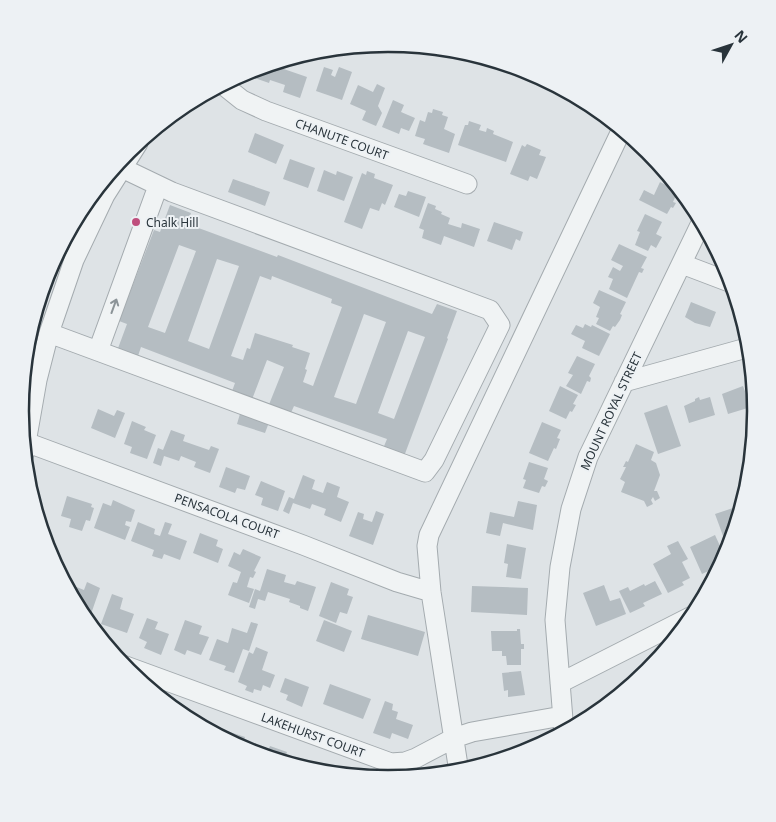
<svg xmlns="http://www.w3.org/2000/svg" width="776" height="822" font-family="'Noto Sans',sans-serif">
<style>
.building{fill:#b5bdc2;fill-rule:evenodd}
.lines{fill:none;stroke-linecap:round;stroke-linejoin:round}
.minor-casing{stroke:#a4abaf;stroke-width:21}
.minor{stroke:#f0f3f4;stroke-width:19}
.oneway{stroke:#8c9498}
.poi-dot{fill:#bf4e7d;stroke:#edf1f4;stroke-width:2}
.labels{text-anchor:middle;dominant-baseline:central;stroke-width:4;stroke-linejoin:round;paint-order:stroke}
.street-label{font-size:12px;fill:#29343b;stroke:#edf1f4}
.poi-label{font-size:12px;fill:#29343b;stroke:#edf1f4;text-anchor:start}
.rim{fill:none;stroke:#29343b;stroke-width:2.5}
</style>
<rect width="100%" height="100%" fill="#dee3e6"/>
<path class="building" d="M275 63H277L275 66 307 77 300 98 283 92 285 85 270 80 269 83 252 77 255 69Z
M324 67 333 70 331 75 335 77 339 67 352 72 342 100 316 91Z
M377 84 385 88 378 106 382 113 376 126 362 120 366 111 350 104 358 85 373 92Z
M393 100 404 105 401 112 415 118 409 131 401 128 399 134 382 127Z
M433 109 443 112 442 115 448 117 444 129 455 134 449 153 423 144 425 139 415 136 420 120 425 122 428 112 432 113Z
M469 121 481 125 479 130 486 132 487 128 494 131 493 134 513 142 506 162 458 145 465 125H468Z
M255 133 284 145 276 164 248 152Z
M527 144 541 150 539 155 546 157 537 179 530 176 528 181 510 174 522 145 525 147Z
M290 159 315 168 308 188 283 179Z
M655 159 666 173 651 165Z
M324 170 336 175 337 171 353 177 344 201 317 191Z
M367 171 375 174 374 178 393 185 385 205 382 203 379 211 370 208 362 229 344 222 362 173 366 175Z
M233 179 270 192 265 206 228 192Z
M660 182 678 191 673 202 676 203 673 208 671 207 667 214 639 200 644 190 654 195Z
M408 191 426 197 419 217 394 207 399 194 406 196Z
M428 203 436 206 435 209 442 212 441 214 450 218 448 224 461 228 462 223 480 229 474 247 444 236 441 245 422 238 424 230 419 228Z
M170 205 191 213 187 224 204 230 277 257 278 255 432 314 437 304 457 311 447 338 448 339 403 459 382 451 387 439 294 406 290 415 268 407 284 367 267 360 251 402 231 394 235 383 141 347 137 359 117 351 127 324 119 321 154 230 160 232ZM179 245 196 251 165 333 148 327ZM217 259 239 266 209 349 188 341ZM260 276 271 280 272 276 332 299 331 303 342 307 313 386 303 382 307 370 305 369 310 353 292 347 293 345 255 333 250 349 247 348 243 360 231 356ZM364 314 386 322 356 404 334 397ZM408 331 425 337 394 419 378 413Z
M645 214 662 222 656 234 662 237 656 248 651 245 648 251 635 245 640 232 637 231Z
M494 222 523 232 520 241 516 239 512 250 487 241Z
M619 244 647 257 641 268 644 269 642 273 639 272 627 298 609 289 613 279 608 277 613 267 620 271 623 266 611 260Z
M599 290 626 302 620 314 622 315 620 320 615 327 613 326 610 331 596 324 599 318 596 317 600 307 593 303Z
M691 302 716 312 710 327 695 323 685 317Z
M585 324 591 327 592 325 610 334 599 356 582 348 585 341 571 334 576 325 583 328Z
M577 356 595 364 589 376 591 378 590 382 587 381 581 394 566 386 573 375 568 373Z
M560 386 578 395 573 404 576 405 572 412 570 411 566 419 549 411Z
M743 386 751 407 728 414 722 394Z
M699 397 700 400 710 397 715 415 689 423 684 406 695 401V399Z
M667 405 681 446 658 454 644 413Z
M242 407 271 417 265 433 237 424Z
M98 409 114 416 117 410 125 413 115 438 91 428Z
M132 421 146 427 144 430 156 435 147 459 130 453 132 447 124 444Z
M542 422 561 430 557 438 560 439 556 449 554 448 548 461 529 453Z
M171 430 185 435 183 441 209 450 211 446 219 449 210 473 194 467 196 462 181 456 179 461 164 456 161 466 153 463 158 448 163 450Z
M636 444 654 452 651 460 656 463 660 475 654 491H657L660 498 655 501 653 497 651 500 653 504 647 507 644 501 621 492 625 482 620 479 626 467H623L626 461 628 462Z
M529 462 548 468 544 479 548 481 545 487 542 486 539 493 523 488 526 480 523 479Z
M226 467 250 476 245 490 237 488 235 493 219 487Z
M303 475 315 480 312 489 323 493 327 482 340 487 337 497 349 502 341 522 324 515 326 509 312 504 310 509 293 503 289 514 283 511 289 497 294 499Z
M261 481 285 491 278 511 261 505 263 498 255 495Z
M67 496 92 504 91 507 94 508 90 521 86 520 82 531 69 527 71 519 61 516Z
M113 500 135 510 131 522 126 521 125 525 130 527 125 540 94 528 103 503 111 506Z
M518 501 537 505 533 530 503 523 500 536 486 533 490 512 514 517Z
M742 505 730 545 729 543 726 544 715 514Z
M376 511 384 514 373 545 349 536 358 512 364 514 363 519 372 522Z
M138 522 155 529 154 534 160 536 165 522 172 524 168 534 187 541 180 560 164 554 162 559 152 556 154 550 131 541Z
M200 533 218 540 216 546 223 549 218 563 193 553Z
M715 535 725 557 719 566 702 574 690 547Z
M678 541 688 559 682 562 690 578 682 582 684 585 668 593 653 564 671 554 667 546Z
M507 544 526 548 521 579 506 577 508 564 504 563Z
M243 549 261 557 254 571 256 572 253 578 250 577 247 587 254 589 249 603 228 595 233 582 237 583 241 572 228 566 234 552 240 555Z
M267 569 286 575 284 582 295 585 297 581 316 587 308 611 300 608V606L289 602 290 599 268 592 265 601 258 599 255 609 249 607 255 589 260 591Z
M655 581 662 594 643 603 645 606 630 613 619 591 628 587 630 591 644 584 645 586Z
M64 582 84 590 87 582 100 588 91 614 78 609Z
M331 582 349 589 347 595 353 597 347 614 340 612 336 623 319 616Z
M604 585 610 601 620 598 626 614 596 626 583 593Z
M472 586 528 588 527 615 471 612Z
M112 594 123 598 120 609 134 614 127 633 101 624Z
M368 615 425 632 418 656 361 639Z
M147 618 158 622 155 629 169 634 161 655 144 648 147 642 139 638Z
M185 620 202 626 199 634 209 637 201 655 187 650 185 655 174 650Z
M324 620 352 631 344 652 316 641Z
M251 622 258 624 249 651 243 649 234 673 224 670 226 666 209 660 217 639 228 643 232 628 247 633Z
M517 629H520L521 644H524V649H521V665H507L506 656H502V651H492L491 631H517Z
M256 647 268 652 262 670 275 675 270 688 263 685 261 691 254 689 253 693 245 690 247 686 238 682 249 652 253 654Z
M521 671 525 695 508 697V690L504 691 502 673Z
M285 678 309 687 302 707 286 700 288 695 280 692Z
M330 684 371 699 363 719 323 704Z
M385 701 393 704 392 710 398 712 396 719 413 725 408 739 392 733 390 739 373 733Z
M607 704V705L597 713 595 710Z
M227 731 245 737 243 743 249 745 247 751 224 739Z
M532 744 533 749 514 755 513 747Z
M270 746 287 752 284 762 259 755 261 749 268 751Z"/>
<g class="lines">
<defs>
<path id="minor" d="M222 84 242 100 266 111 467 184
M682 264 732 283
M49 333 425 472 434 460 500 325 490 310 172 192 122 168
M98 351 158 186
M624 382 750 347
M23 441 303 545 397 582 431 592
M24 454 37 380 49 333 74 260 105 195 138 143
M123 665 391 763 405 762 416 758 454 738 472 732 562 716
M560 683 694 615
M564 732 555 620 560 567 571 509 588 457 702 221
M459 772 431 592 427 546 429 535 622 129"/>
</defs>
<use href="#minor" class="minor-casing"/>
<use href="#minor" class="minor"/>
</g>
<defs><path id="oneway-shaft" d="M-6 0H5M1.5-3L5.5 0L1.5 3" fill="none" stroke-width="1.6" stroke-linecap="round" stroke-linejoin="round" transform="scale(1.25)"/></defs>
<use class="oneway" href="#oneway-shaft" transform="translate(114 306) rotate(-70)"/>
<circle class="poi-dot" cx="136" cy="222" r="5"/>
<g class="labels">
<g class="street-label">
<text transform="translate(342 139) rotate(20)">CHANUTE COURT</text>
<text transform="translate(611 411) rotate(-65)">MOUNT ROYAL STREET</text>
<text transform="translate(227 516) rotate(20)">PENSACOLA COURT</text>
<text transform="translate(313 735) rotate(20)">LAKEHURST COURT</text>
</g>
<g class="poi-label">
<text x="146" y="222">Chalk Hill</text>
</g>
</g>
<path d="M0 0H776V822H0ZM29 411a359 359 0 1 1 718 0a359 359 0 1 1-718 0Z" fill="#edf1f4" fill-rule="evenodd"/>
<path class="rim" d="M29 411a359 359 0 1 1 718 0a359 359 0 1 1-718 0Z"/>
<g transform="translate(731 45) rotate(50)" stroke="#edf1f4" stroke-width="4" paint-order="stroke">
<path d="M0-4L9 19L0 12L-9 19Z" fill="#29343b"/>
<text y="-8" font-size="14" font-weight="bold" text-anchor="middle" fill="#29343b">N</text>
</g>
</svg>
